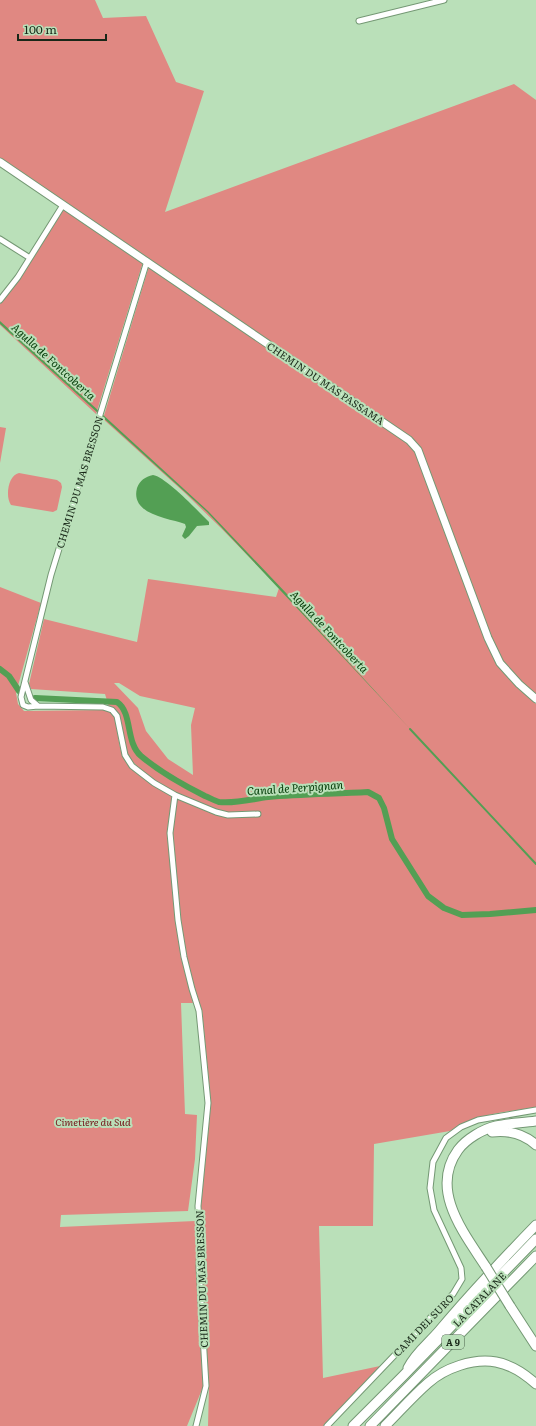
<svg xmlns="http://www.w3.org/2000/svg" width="536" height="1426" font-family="Literata,serif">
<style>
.green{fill:#e08882;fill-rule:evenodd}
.water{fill:#539f54}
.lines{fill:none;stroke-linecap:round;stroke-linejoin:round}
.stream{stroke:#539f54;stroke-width:2}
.canal{stroke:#539f54;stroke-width:6}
.street-casing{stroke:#749874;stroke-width:7}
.secondary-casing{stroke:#749874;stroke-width:9}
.highway-casing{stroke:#749874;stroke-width:11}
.street{stroke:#fff;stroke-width:5}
.secondary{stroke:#fff;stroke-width:7}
.highway{stroke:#fff;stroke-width:9}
.highway-bridge-casing{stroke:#749874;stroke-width:11;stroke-linecap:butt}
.highway-bridge{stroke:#fff;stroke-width:9}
.labels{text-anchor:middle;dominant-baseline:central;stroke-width:4;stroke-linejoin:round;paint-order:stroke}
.shield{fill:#bae0b9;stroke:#495e48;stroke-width:1}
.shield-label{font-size:9px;font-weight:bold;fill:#182718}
.street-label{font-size:10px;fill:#182718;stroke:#bae0b9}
.park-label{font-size:10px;font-style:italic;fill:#741419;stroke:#bae0b9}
.water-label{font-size:11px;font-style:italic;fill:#003805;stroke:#bae0b9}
</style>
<rect width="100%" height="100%" fill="#bae0b9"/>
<path class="green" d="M0 0H95L103 18 146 16 176 82 204 91 165 212 514 84 536 100V695L521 681 502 661 490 636 412 438 0 158Z
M64 209 143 262 96 414 0 325V304L20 276Z
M149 266 407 442 415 451 485 639 517 686 536 704V1107C507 1112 475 1114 450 1131L374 1144 373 1226H319L323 1378 380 1366 323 1426H208L209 1386 202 1267 203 1241 201 1206 211 1103 202 1010 194 989 186 957 181 920 173 834 177 793C160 783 139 773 129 756 120 742 128 713 109 707L105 694 31 689 29 684 44 619 137 642 148 579 276 597 279 588 221 528 185 493 103 419ZM114 683H119L140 696 195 708 191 725 193 775 168 759 146 731 138 708Z
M0 427 6 428 0 463Z
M19 473 57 480 61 483 62 487 57 510 53 512 11 505C5 497 8 475 19 473Z
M0 587 41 603 16 693 18 704 24 711 103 710 111 712 115 717C117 728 119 748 123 757 133 775 155 786 172 796L167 833 176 920 181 958 193 1003H181L185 1114 197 1115 195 1159 188 1211 61 1215 60 1227 195 1221 197 1241 196 1267 203 1387 187 1426H0Z"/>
<path class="water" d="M0 321 100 412 99 414 0 324Z
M101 413 208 511 287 594 293 602 412 731 207 512 100 415Z
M153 475C166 477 198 511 209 522V525L197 526 189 536 185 539 182 536 186 527 185 524C169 518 130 515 137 488 140 480 145 477 153 475Z"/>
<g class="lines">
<path class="stream" d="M410 729 536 864"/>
<path class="canal" d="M0 669 9 676 19 691
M35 698 117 702C133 713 125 742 141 756 160 772 183 785 205 796 210 798 215 801 219 802 235 804 252 799 268 797 301 794 335 794 368 792L379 798 384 808 392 839 428 896 444 908 462 915 490 914 536 910"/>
<defs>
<path id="street" d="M359 21 444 0
M0 239 30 258
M147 261 51 575 21 697 23 705 28 707 38 706 103 707 112 710 117 716 125 755 132 766 154 783 175 795 170 833 178 920 184 957 192 989 199 1011 208 1103 198 1206 200 1241 199 1267 206 1386 196 1426
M0 300 18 277 63 205
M25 682 31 700 38 706
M175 795 216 812 228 815 258 814
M327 1426 453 1294 462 1279 461 1268 434 1210 430 1188 433 1162 446 1138 461 1127 478 1120 536 1110"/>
<path id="secondary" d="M0 162 409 440 418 450 488 638 500 663 519 684 536 699"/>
<path id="highway" d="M492 1132C509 1130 524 1134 536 1145
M486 1267C464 1233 429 1190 458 1150 466 1139 483 1129 496 1126 509 1123 523 1123 536 1121
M510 1306 536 1346
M408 1368C416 1352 428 1344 439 1331 470 1294 503 1259 536 1225
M353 1426 403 1376 536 1239
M370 1426 536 1256
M385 1426C399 1412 413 1396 428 1383 445 1368 473 1358 496 1362 512 1365 525 1374 536 1384"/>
</defs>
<use href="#street" class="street-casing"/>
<use href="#secondary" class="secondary-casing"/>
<use href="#highway" class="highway-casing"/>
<use href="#street" class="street"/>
<use href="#secondary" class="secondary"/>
<use href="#highway" class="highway"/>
<defs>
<path id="highway-bridge" d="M486 1267 510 1306"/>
</defs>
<use href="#highway-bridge" class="highway-bridge-casing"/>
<use href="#highway-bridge" class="highway-bridge"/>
</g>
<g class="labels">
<rect class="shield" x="442" y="1335" width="22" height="14" rx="3"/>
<g class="shield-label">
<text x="453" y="1342">A 9</text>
</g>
<g class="street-label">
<text transform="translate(326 383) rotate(34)">CHEMIN DU MAS PASSAMA</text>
<text transform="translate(79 482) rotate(-73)">CHEMIN DU MAS BRESSON</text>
<text transform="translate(201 1279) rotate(-92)">CHEMIN DU MAS BRESSON</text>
<text transform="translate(479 1299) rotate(-46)">LA CATALANE</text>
<text transform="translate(423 1325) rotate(-46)">CAMI DEL SURO</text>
</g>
<g class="park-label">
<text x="93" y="1121">Cimetière du Sud</text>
</g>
<g class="water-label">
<text transform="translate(54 361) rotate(42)">Agulla de Fontcoberta</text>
<text transform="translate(330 631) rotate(47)">Agulla de Fontcoberta</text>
<text transform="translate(295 787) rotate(-4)">Canal de Perpignan</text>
</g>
</g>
<path d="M18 34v6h88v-6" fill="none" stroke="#182718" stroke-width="2"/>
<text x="24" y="34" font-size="12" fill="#182718" stroke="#bae0b9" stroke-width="3" paint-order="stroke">100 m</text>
</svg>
